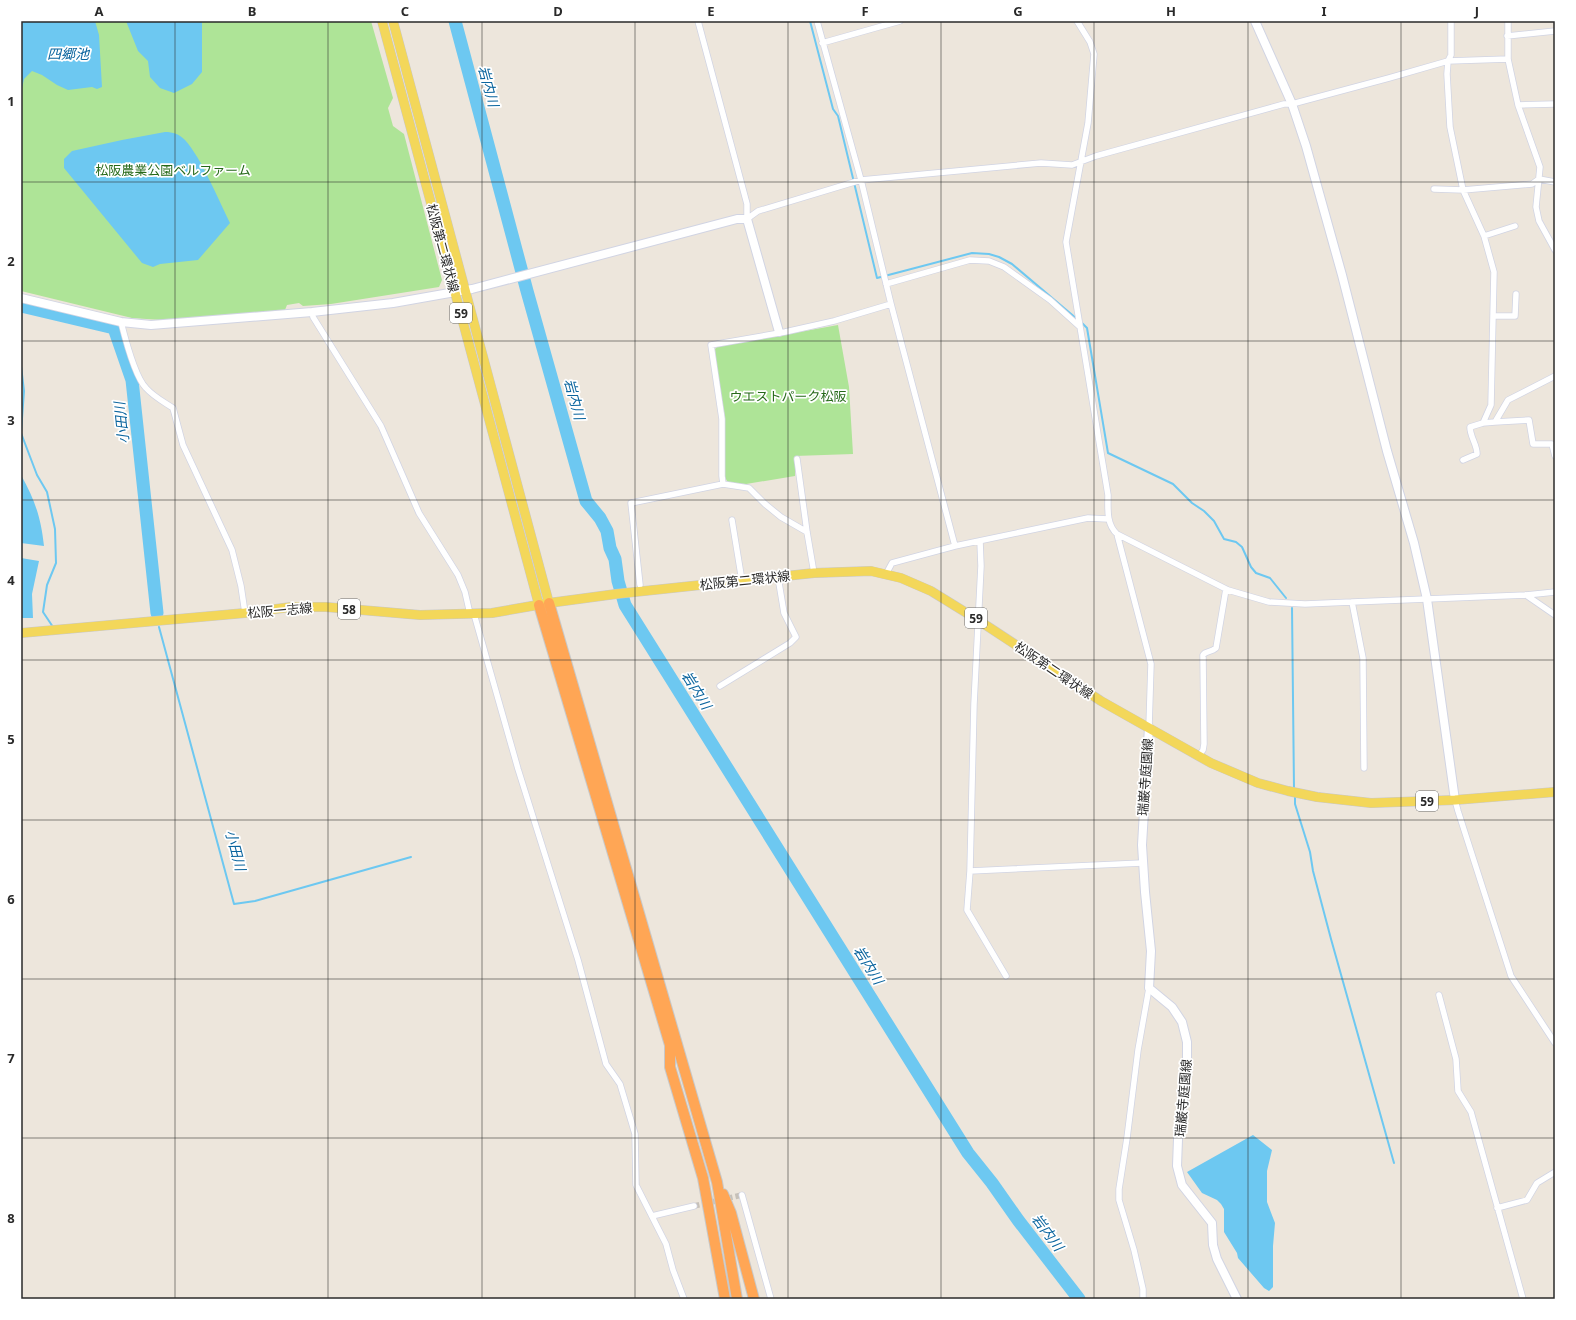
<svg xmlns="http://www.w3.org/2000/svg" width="1576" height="1320" font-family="'Noto Sans','Noto Sans JP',sans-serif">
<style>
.green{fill:#aee497}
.water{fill:#6dc8f1}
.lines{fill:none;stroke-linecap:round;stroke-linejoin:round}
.stream{stroke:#6dc8f1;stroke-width:2}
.river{stroke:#6dc8f1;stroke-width:13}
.street-tunnel{stroke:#c6c0b8;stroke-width:5.5;stroke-dasharray:5.5 3;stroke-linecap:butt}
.street-casing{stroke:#d1d4e3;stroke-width:7}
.secondary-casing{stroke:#d1d4e3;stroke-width:10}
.primary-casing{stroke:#c8c8c8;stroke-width:10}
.highway-casing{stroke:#c8c8c8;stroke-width:12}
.street{stroke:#fff;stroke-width:5.5}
.secondary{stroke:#fff;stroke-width:8}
.primary{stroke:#f3d75a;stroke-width:9}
.highway{stroke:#ffa655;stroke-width:10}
.grid{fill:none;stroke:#2a2a2a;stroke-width:1;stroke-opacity:0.55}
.labels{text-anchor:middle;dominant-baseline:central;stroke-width:3.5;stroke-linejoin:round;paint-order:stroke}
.shield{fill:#fff;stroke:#6a6a6a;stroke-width:1}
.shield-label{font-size:12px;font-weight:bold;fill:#2a2a2a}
.park-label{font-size:13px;fill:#266919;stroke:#fff}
.street-label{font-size:13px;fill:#2a2a2a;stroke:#fff}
.water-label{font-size:14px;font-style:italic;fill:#0b659e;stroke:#fff}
.neatline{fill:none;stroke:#2a2a2a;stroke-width:1.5}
.grid-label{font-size:13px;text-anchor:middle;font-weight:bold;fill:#2a2a2a}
</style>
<rect width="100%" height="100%" fill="#ede6dc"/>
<path class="green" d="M21 21H371L393 98 388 108 393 126 404 134 442 280 439 287 331 304 303 306 299 303 287 305 285 310 161 320 132 318 21 291Z
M838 325 849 387 853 454 795 456V476L746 484 728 483 725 477V417L717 372 715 349 717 347Z"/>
<path class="water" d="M21 21H95L99 35 102 87 97 89 92 87 68 90 57 85 42 75 32 71 24 79 21 93Z
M126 21H202V72L192 84 174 93 160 88 150 77 148 61 138 51Z
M165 132C173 132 179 134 185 140 202 159 218 199 230 223L198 260 160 264 153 267 142 263 64 168V159L72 151 122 140Z
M21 475C35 500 41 518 44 546L21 543Z
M21 558 39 561 32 594 33 618H21Z
M1253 1135 1272 1150 1267 1171V1202L1275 1223 1273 1246V1287L1269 1291 1264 1288 1238 1258 1237 1253 1224 1232V1209L1221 1204 1217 1200 1202 1193 1187 1172Z"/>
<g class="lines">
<path class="stream" d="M810 21 833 109 838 116 877 278 972 253 989 254 999 257 1012 264 1077 319
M1082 323 1087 328 1108 453 1173 484 1192 503 1204 511 1214 521 1224 539 1236 542 1242 547 1251 567 1256 573 1270 578 1286 598
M21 366 24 391 21 432
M21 433 37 475 47 492 55 529 56 563 47 585 43 612 53 627
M1292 608 1294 789
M159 627 234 904 255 901 411 857
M1295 796V804L1310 852 1313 871 1331 939 1394 1163"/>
<path class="river" d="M455 21 527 291 586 501 600 518 607 531 610 548 615 559 618 581 625 605 968 1153 992 1183 1018 1220 1079 1299
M21 306 114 328 132 380 157 613"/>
<path class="street-tunnel" d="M694 1206 742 1195"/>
<defs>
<path id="street" d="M698 21 747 204V219
M817 21 861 180 891 304 955 546
M1077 21 1090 42 1094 54 1088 123 1066 242 1108 495C1108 508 1106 524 1117 534L1228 590 1269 602 1305 604 1352 602 1526 595 1555 592
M1451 21V55L1448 61 1447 74 1450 127 1463 190 1484 236 1494 272 1491 405 1483 423
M1508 21V59L1518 105 1540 167 1536 207 1539 221 1555 250
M1507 36 1555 31
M822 43 900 21
M1518 105 1555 104
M1434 189 1463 190 1532 184 1539 179 1555 182
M747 219 758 211 861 180 1041 163 1072 165 1096 156 1284 104H1292L1389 78 1448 61 1508 59
M1484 236 1515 226
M886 284 970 260 989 261 1004 267 1050 300 1080 327
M312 312 313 317 381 426 419 513 458 575 465 592 470 614
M1493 316H1515L1516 294
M121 322C125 338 135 377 146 388 154 397 164 402 173 408L183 445 232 550 241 586 245 613
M1495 422 1529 420 1533 444H1552L1555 456
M797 459 807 532 814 573
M1463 460 1477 454C1477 444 1470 437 1470 427L1483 423 1495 422 1508 400 1555 376
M723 484 749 488 765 504 781 517 807 532
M732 520 742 581
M1117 534 1151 664 1149 727
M980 541 981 566 974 704 970 871 967 910 1006 976
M886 574 892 563 955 546 1088 518 1108 519
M640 585 631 503 723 484 722 476V419L711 345 785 332 834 321 891 304
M1526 595 1555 615
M1352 602 1363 658 1364 768
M474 614 518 769 578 960 606 1064 620 1084 635 1134 636 1185 666 1244 673 1270 684 1299
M720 686 790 643 796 637 784 613 778 577
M1198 757 1203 750 1204 744 1203 655 1205 653 1213 650 1216 648 1226 589
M1455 800 1458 811 1511 976 1555 1043
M970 871 1142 863
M1439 995 1456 1059 1458 1091 1471 1112 1523 1299
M742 1195 771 1299
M1497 1208 1527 1200 1537 1183 1555 1172
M652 1216 694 1206
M1143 1299V1289L1134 1250 1119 1200V1189L1127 1138 1138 1050 1149 988"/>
<path id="secondary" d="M1255 21 1292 104 1306 146 1342 275 1387 451 1414 543 1427 599 1455 800
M21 298 121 322 151 325 312 312 393 303 472 289 737 219H747L779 332
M1149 727 1142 845 1145 892 1151 951 1149 988 1172 1007 1182 1022 1187 1042V1069L1178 1139 1177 1166 1182 1185 1212 1223 1213 1245 1217 1259 1237 1299"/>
<path id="primary" d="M382 21 539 605
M393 21 549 603
M21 633 245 613 291 607H326L420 615 492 613 549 603 616 594 814 573 871 571 901 578 931 591 978 620 1101 701 1211 763 1258 783 1288 791 1317 797 1371 803 1455 800 1555 792"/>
<path id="highway" d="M549 603 717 1182 737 1299
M539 605 670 1045V1067L703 1178 725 1299
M723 1194 731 1213 754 1299"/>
</defs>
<use href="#street" class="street-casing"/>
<use href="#secondary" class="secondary-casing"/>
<use href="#primary" class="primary-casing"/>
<use href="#highway" class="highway-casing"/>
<use href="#street" class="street"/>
<use href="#secondary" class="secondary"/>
<use href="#primary" class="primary"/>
<use href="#highway" class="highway"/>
</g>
<path class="grid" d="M175 21V1299M328 21V1299M482 21V1299M635 21V1299M788 21V1299M941 21V1299M1094 21V1299M1248 21V1299M1401 21V1299M21 182H1555M21 341H1555M21 500H1555M21 660H1555M21 820H1555M21 979H1555M21 1138H1555"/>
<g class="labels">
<g class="shield">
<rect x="450" y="303" width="22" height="20" rx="3"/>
<rect x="338" y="599" width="22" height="20" rx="3"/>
<rect x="965" y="608" width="22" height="20" rx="3"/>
<rect x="1416" y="791" width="22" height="20" rx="3"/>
</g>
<g class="shield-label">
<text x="461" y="313">59</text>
<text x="349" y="609">58</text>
<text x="976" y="618">59</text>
<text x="1427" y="801">59</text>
</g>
<g class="park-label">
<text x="173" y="170">松阪農業公園ベルファーム</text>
<text x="788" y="396">ウエストパーク松阪</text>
</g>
<g class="street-label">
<text transform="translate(443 248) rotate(75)">松阪第二環状線</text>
<text transform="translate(745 580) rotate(-6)">松阪第二環状線</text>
<text transform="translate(280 610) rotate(-5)">松阪一志線</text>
<text transform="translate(1054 670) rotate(34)">松阪第二環状線</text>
<text transform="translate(1145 777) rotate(-86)">瑞巌寺庭園線</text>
<text transform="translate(1183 1098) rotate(-85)">瑞巌寺庭園線</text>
</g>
<g class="water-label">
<text x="68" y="53">四郷池</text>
<text transform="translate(489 86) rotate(75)">岩内川</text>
<text transform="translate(575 399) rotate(75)">岩内川</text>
<text transform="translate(121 423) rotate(-96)">小田川</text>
<text transform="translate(697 690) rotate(58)">岩内川</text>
<text transform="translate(236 850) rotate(75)">小田川</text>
<text transform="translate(869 965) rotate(58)">岩内川</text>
<text transform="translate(1048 1232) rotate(53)">岩内川</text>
</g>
</g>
<rect width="1576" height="1320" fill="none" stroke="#ffffff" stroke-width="44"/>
<rect x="22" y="22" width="1532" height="1276" class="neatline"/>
<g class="grid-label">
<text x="99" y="16">A</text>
<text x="252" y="16">B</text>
<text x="405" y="16">C</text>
<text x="558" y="16">D</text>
<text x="711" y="16">E</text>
<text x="865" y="16">F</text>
<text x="1018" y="16">G</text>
<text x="1171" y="16">H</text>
<text x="1324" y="16">I</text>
<text x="1477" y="16">J</text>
<text x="11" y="106">1</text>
<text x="11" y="266">2</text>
<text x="11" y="425">3</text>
<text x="11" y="585">4</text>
<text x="11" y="744">5</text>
<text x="11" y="904">6</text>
<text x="11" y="1063">7</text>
<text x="11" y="1223">8</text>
</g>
</svg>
